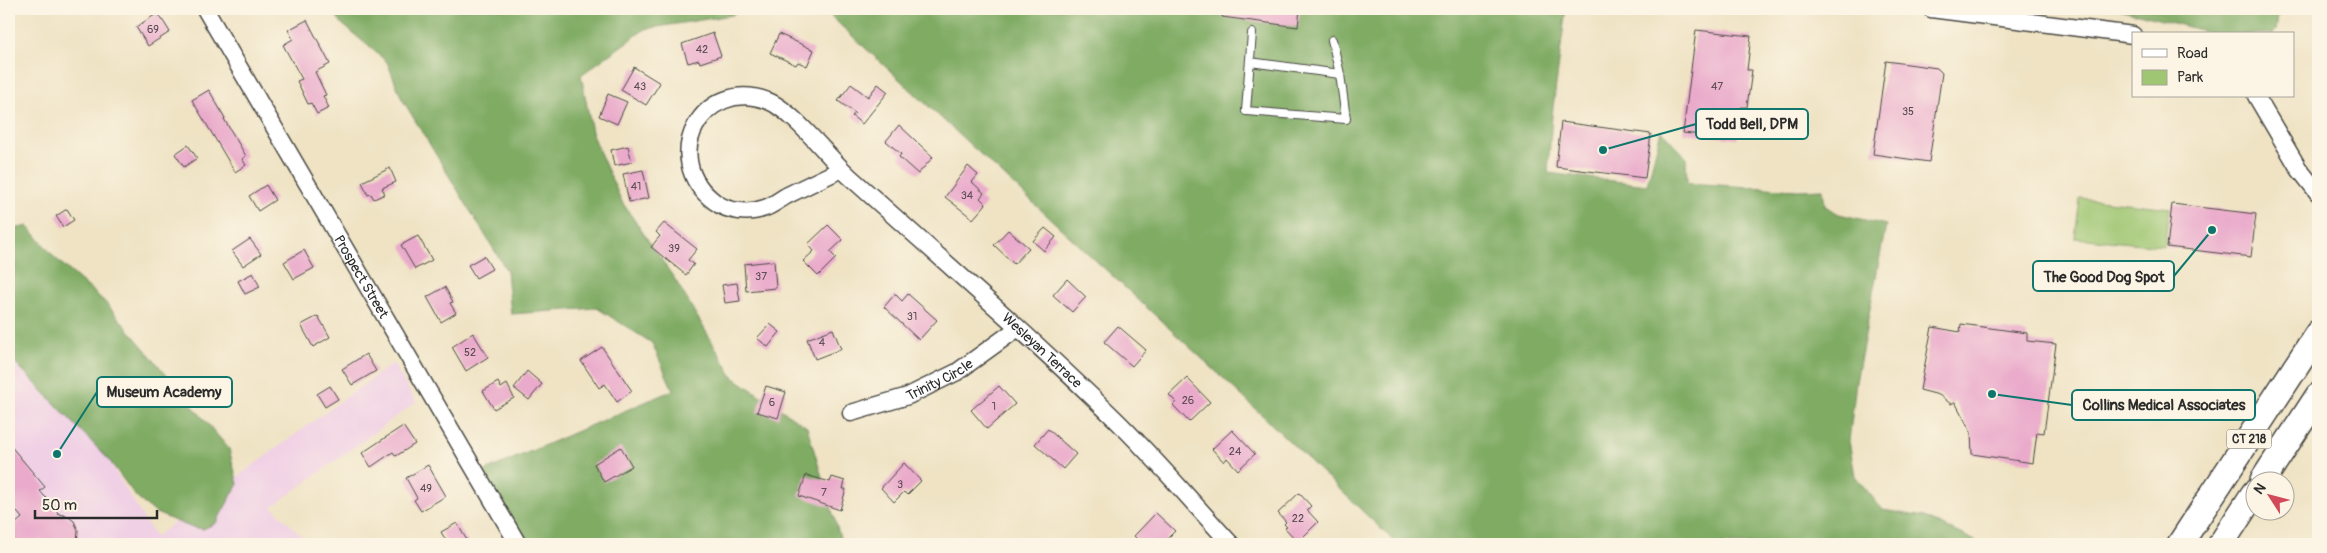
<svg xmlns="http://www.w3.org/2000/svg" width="2327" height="553" font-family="Pangolin,sans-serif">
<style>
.built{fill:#f0d0e5}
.green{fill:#9fc672;stroke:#65784e}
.forest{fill:#7fab64;stroke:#556b48}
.building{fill:#eaaacb}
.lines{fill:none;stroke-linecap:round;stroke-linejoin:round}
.lane-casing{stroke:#484742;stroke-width:10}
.street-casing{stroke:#484742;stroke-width:19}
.primary-casing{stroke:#484742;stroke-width:28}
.lane{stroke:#fff;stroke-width:8}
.street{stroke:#fff;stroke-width:16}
.primary{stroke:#fff;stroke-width:25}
.labels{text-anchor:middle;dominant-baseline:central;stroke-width:4;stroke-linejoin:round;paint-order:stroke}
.number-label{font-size:11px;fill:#5b4b53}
.shield{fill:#fcf5e5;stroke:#6a6863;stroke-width:1}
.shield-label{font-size:12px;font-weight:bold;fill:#2b2b2b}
.street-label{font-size:14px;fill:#2b2b2b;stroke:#fcf5e5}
.leader{fill:none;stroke:#0f766e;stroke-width:2}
.callout-dot{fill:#0f766e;stroke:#fcf5e5;stroke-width:2}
.callout{fill:#fcf5e5;stroke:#0f766e;stroke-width:2}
.callout-label{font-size:15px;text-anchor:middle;font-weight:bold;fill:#2b2b2b}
</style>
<rect width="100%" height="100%" fill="#fcf5e5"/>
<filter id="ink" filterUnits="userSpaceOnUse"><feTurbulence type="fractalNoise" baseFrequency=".02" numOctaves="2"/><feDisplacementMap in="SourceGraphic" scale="10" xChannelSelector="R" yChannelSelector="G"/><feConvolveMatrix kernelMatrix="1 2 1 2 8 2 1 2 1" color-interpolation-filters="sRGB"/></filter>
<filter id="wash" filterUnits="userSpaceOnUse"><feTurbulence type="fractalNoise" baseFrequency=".0096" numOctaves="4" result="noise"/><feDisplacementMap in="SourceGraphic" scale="20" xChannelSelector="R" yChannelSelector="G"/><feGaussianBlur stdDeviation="1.12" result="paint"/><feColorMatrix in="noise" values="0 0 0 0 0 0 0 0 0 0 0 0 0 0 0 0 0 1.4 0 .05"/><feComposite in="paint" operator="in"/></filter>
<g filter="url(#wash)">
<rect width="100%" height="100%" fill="#efe3c4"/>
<path class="built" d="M18 310 155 537 393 363 416 402 272 507 310 544H9V316Z"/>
<path class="green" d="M2080 198 2170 208 2164 246 2075 238Z"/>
<path class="forest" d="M331 9H740L732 15 645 29 581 75 593 137 622 202 676 281 733 377 807 427 842 544H530L478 474 673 390 652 343 597 308 511 314 507 271 402 99 387 62 341 23Z
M823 9H1566L1552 115 1548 173 1647 185 1661 130 1686 157 1687 183 1798 190 1823 189 1825 206 1839 214 1886 225 1856 382 1849 441 1855 476 1883 510 1924 517 1982 544H1397L1222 377Z
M2119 9H2279L2276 31 2273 34H2216Z
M28 226 54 257 105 302 229 449 238 484 216 523 203 529 190 527 156 513 137 498 109 460 9 356V230Z"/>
<g id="blocks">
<path class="building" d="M1223 9H1300L1298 27 1222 17Z
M158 13 170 32 148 46 136 27Z
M307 20 330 64 315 72 326 95 323 96 329 108 317 114 311 103 308 104 297 81 302 79 283 45 293 39 288 30Z
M1696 30 1751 36 1747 70H1752L1747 107H1741L1737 139 1683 133Z
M713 33 721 56 700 63 699 60 688 63 682 44Z
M779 34 814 50 807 66 798 62 796 65 770 53Z
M1886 61 1937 68 1942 73 1929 162 1873 154Z
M634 67 660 83 646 105 621 90Z
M851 84 868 97 878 84 888 92 862 124 852 116 855 113 838 101Z
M209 90 225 118 224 119 246 156 242 159 246 165 235 172 192 100Z
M608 94 627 102 617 124 599 116Z
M1561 122 1651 134 1645 178 1556 167Z
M899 125 933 157 918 174 899 157 901 154 886 141Z
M188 145 197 158 184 167 175 154Z
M628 146 632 162 614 166 611 150Z
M968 166 978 175 972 182 984 193 980 198 986 204 973 219 945 197Z
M390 168 396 182 382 188 385 194 374 199 371 194 368 195 362 182Z
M643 170 649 198 629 202 623 174Z
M266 185 275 200 258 211 249 196Z
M2172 204 2256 214 2251 257 2167 247Z
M67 209 74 220 63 227 56 216Z
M664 223 697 249 688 260 694 264 686 275 651 247 660 236 656 232Z
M828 225 843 240 830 252 836 258 818 276 803 261 814 251 808 244Z
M1045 228 1056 237 1044 251 1033 241Z
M1008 230 1029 248 1014 264 994 245Z
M418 236 432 260 415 269 401 245Z
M250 239 261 254 243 266 232 251Z
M304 250 314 268 294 279 284 262Z
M484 256 492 269 476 278 468 265Z
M774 261 776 288 746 291 744 264Z
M253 273 260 287 245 294 238 281Z
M1067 279 1086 297 1072 312 1053 295Z
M737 283 740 301 725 303 722 285Z
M445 287 453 302 450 303 456 313 441 322 427 297Z
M895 294 902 301 908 294 937 320 919 340 884 307Z
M318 316 330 337 313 347 301 325Z
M770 324 780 332 768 347 757 338Z
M1961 324 2027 333V341L2056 344 2044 433 2037 432 2033 463 1972 454 1971 432 1955 402 1951 404 1939 395 1920 390 1932 327 1960 332Z
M1118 326 1146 350 1132 366 1104 342Z
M833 329 841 349 815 359 807 339Z
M473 333 488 357 466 371 452 347Z
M602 347 632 391 617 402 605 384 599 388 581 361Z
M366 354 376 371 352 385 342 369Z
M527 371 542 384 529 400 514 388Z
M1187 378 1210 402 1189 422 1173 405 1176 402 1169 395Z
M498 382 501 388 507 384 514 398 494 409 483 391Z
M330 386 338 399 325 407 317 394Z
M766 386 786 392 778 418 757 412Z
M999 386 1015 404 987 429 971 410Z
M403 426 415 444 396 456 393 452 371 467 362 453Z
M1048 429 1076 454 1063 469 1035 444Z
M1232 430 1255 454 1238 470 1227 458 1224 462 1212 449Z
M9 444 45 487 40 491 59 514 67 516 74 521 78 530 77 544H9V529L22 518 9 502Z
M621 447 632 466 604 482 594 464Z
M904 463 921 481 907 495 904 492 894 502 881 488Z
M428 465 446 496 421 511 414 500 417 498 406 478Z
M806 475 830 482 832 477 845 481 843 489H846L840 510 799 496Z
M1299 493 1311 506 1307 510 1318 522 1298 542 1285 528 1287 527 1284 524 1286 522 1278 513Z
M1156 513 1175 531 1162 544H1142L1134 536Z
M457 523 469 544H448L441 532Z"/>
</g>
</g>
<g filter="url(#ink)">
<use href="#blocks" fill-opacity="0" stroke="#484742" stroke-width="1"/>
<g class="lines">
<defs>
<path id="lane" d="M1252 33 1246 111 1346 119 1340 74 1332 40
M1250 62 1340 74"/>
<g id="street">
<path id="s1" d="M205 9 518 544"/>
<path d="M1931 9 2133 35"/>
<path d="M2256 96 2299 169 2318 193"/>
<path id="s2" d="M842 169C823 178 804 187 786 196 779 200 772 206 765 208 749 214 728 212 715 202 657 159 703 76 768 101 791 109 829 158 849 176 938 256 1028 334 1114 418 1155 458 1192 502 1231 544"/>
<path id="s3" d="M851 413 908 396 957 372 1018 328"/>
</g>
<path id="primary" d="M2263 480 2318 396
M2180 544 2318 333
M2221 544 2254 493"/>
</defs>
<use href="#lane" class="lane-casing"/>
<use href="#street" class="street-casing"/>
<use href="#primary" class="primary-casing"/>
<use href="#lane" class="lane"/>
<use href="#street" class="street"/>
<use href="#primary" class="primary"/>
</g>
</g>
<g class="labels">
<g class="number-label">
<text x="153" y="29">69</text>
<text x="702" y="49">42</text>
<text x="640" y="86">43</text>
<text x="1717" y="86">47</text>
<text x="1908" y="111">35</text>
<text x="636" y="186">41</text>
<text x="967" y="195">34</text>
<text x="674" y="248">39</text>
<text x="761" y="276">37</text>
<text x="912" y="316">31</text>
<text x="822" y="342">4</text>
<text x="470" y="352">52</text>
<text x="1188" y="400">26</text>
<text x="772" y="402">6</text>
<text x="994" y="406">1</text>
<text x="1235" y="451">24</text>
<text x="900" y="484">3</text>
<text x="426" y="488">49</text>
<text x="824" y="492">7</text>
<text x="1298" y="518">22</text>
</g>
<rect class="shield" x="2226.5" y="429.5" width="45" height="19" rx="4"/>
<g class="shield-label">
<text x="2249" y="439">CT 218</text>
</g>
<g class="street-label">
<text stroke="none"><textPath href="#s1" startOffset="310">Prospect Street</textPath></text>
<text stroke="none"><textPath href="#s2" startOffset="680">Wesleyan Terrace</textPath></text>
<text stroke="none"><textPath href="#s3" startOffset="95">Trinity Circle</textPath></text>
</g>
</g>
<path class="leader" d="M1603 150L1696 124M2212 230L2174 276M57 454L97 392M1992 394L2072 405"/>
<g class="callout-dot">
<circle cx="1603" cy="150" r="5"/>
<circle cx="2212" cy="230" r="5"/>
<circle cx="57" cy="454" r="5"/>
<circle cx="1992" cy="394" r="5"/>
</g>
<g class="callout">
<rect x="1696" y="109" width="112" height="30" rx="5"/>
<rect x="2033" y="261" width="141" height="30" rx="5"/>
<rect x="97" y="377" width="135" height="30" rx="5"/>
<rect x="2072" y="390" width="183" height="30" rx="5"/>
</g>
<g class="callout-label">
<text x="1752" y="129">Todd Bell, DPM</text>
<text x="2104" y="282">The Good Dog Spot</text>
<text x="164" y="397">Museum Academy</text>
<text x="2164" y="410">Collins Medical Associates</text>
</g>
<rect width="2327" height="553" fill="none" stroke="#fcf5e5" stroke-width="30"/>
<rect x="2132" y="32" width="162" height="65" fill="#fcf5e5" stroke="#a8a49b"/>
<rect x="2142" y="49" width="25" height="8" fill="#ffffff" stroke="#a8a49b"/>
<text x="2177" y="58" font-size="15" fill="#2b2b2b">Road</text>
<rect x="2142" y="70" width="25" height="15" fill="#9fc672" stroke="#a8a49b"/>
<text x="2177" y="82" font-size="15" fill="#2b2b2b">Park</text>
<g transform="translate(2270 496) rotate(306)"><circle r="24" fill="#fcf5e5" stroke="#a8a49b"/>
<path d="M0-4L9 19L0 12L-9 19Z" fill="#d1495b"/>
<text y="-8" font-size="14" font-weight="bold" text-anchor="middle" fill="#2b2b2b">N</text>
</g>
<path d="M35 510v8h122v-8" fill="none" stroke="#2b2b2b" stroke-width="2.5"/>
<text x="42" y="510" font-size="15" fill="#2b2b2b" stroke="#fcf5e5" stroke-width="4" paint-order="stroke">50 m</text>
</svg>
